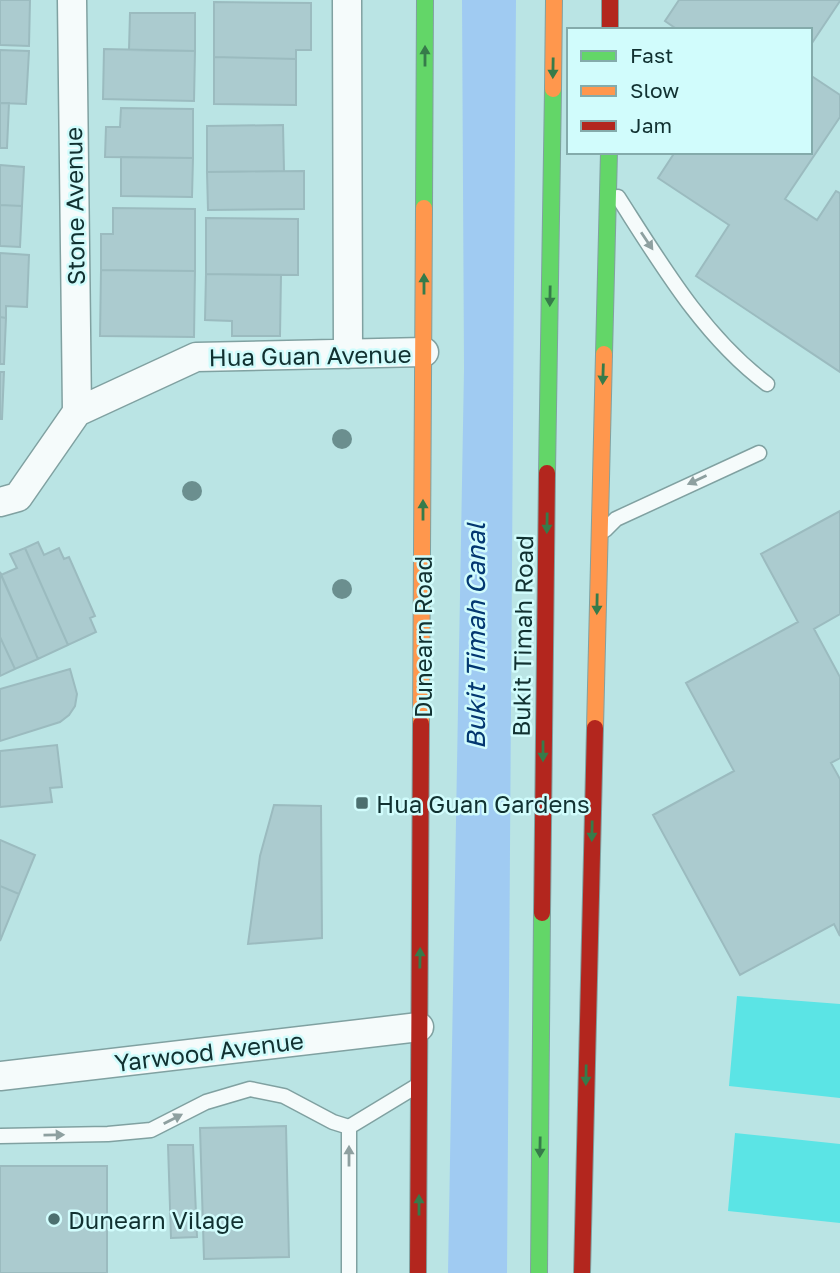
<svg xmlns="http://www.w3.org/2000/svg" width="840" height="1273" font-family="'Golos Text',sans-serif">
<style>
.green{fill:#5be4e5}
.water{fill:#a0cbf2}
.building{fill:#abcbcf;stroke:#9bbbbf;stroke-width:2}
.lines{fill:none;stroke-linecap:round;stroke-linejoin:round}
.lane-casing{stroke:#80a1a1;stroke-width:17}
.street-casing{stroke:#80a1a1;stroke-width:31}
.fast-casing{stroke:#80a1a1;stroke-width:18}
.slow-casing{stroke:#80a1a1;stroke-width:18}
.jam-casing{stroke:#80a1a1;stroke-width:18}
.lane{stroke:#f5fbfb;stroke-width:14}
.street{stroke:#f5fbfb;stroke-width:28}
.fast{stroke:#63d668;stroke-width:16}
.slow{stroke:#ff974d;stroke-width:16}
.jam{stroke:#b3261e;stroke-width:16}
.tree{fill:#6b8f8f}
.oneway{fill:#367b4a}
.oneway2{fill:#8ea0a0}
.poi-dot{fill:#4c7070;stroke:#d1fcfc;stroke-width:2.5}
.labels{text-anchor:middle;dominant-baseline:central;stroke-width:5;stroke-linejoin:round;paint-order:stroke}
.street-label{font-size:24px;fill:#113131;stroke:#d1fcfc}
.poi-label{font-size:24px;fill:#113131;stroke:#d1fcfc;text-anchor:start}
.water-label{font-size:26px;font-style:italic;fill:#033770;stroke:#d1fcfc}
</style>
<rect width="100%" height="100%" fill="#bae4e4"/>
<path class="green" d="M737 996 840 1004V1098L729 1086Z
M735 1133 840 1144V1223L728 1211Z"/>
<path class="water" d="M462 0H516L507 1273H448L464 369Z"/>
<path class="building" d="M0 0H30L29 46 0 45Z
M679 0H840V1L810 46V30H678L665 21Z
M214 2 311 3V50H296V59L214 57Z
M130 13H195V51L129 50Z
M104 49 195 51 194 101 103 99Z
M0 50 29 51 26 104 0 103Z
M214 57 296 59V105L214 104Z
M810 75 840 95V117L785 199 817 220 836 191 840 193V372L696 276 729 225 658 178 675 152H810Z
M0 103H9L7 148H0Z
M121 108 193 109V158L105 157 106 127H120Z
M283 125 284 171 207 172V126Z
M121 157 193 158 192 197 121 196Z
M0 165 24 167 22 206 0 205Z
M304 171V209L208 210 207 172Z
M0 205 22 206 20 247 0 246Z
M113 208 195 209V271L101 270V234H113Z
M206 218 298 219V275L206 274Z
M0 253 29 255 27 307 6 306V318L0 317Z
M101 270 195 271 194 337 100 336Z
M206 274 281 275 280 336H232V321L205 320Z
M0 317 6 318 4 364H0Z
M0 372H4L2 419H0Z
M840 511V614L814 629 840 677V758L831 763 840 779V936L834 924 740 975 653 815 734 771 686 683 798 622 761 554Z
M38 542 44 555 59 548 64 559 69 557 95 616 90 618 96 632 68 645 25 548Z
M25 548 68 645 38 659 1 575 17 568 10 554Z
M0 572 38 659 15 669 0 637Z
M0 637 15 669 0 676Z
M70 669 77 694 75 706 69 715 60 722 0 741V689Z
M57 745 62 787 50 788 52 802 0 807V751Z
M274 805 321 806 322 938 248 944 260 856Z
M0 840 35 855 19 894 0 886Z
M0 886 19 894 0 941Z
M286 1126 289 1257 204 1259 200 1128Z
M168 1145H193L197 1237 171 1238Z
M0 1166H107V1273H0Z"/>
<g class="lines">
<defs>
<path id="lane" d="M618 197C661 264 703 336 767 384
M605 530 616 519 759 453
M0 1136 108 1134 151 1130 206 1102 250 1089 284 1096 333 1122 349 1127 415 1087
M349 1273V1127"/>
<path id="street" d="M72 0 77 412
M347 0 348 354
M0 502 18 497 77 412 196 357 424 352
M0 1076 419 1027"/>
<path id="fast" d="M424 208 425 0
M604 354 609 152
M547 473 553 89
M539 1273 542 913"/>
<path id="slow" d="M553 89 554 0
M421 724 424 208
M595 728 604 354"/>
<path id="jam" d="M610 0V30
M542 913 547 473
M418 1273 421 724
M582 1273 595 728"/>
</defs>
<use href="#lane" class="lane-casing"/>
<use href="#street" class="street-casing"/>
<use href="#fast" class="fast-casing"/>
<use href="#slow" class="slow-casing"/>
<use href="#jam" class="jam-casing"/>
<use href="#lane" class="lane"/>
<use href="#street" class="street"/>
<use href="#fast" class="fast"/>
<use href="#slow" class="slow"/>
<use href="#jam" class="jam"/>
</g>
<g class="tree">
<circle cx="342" cy="439" r="10"/>
<circle cx="192" cy="491" r="10"/>
<circle cx="342" cy="589" r="10"/>
</g>
<defs><path id="oneway-solid" d="M-6-.8H1V-3.2L6.5 0L1 3.2V.8H-6Z" transform="scale(1.75)"/></defs>
<g class="oneway">
<use href="#oneway-solid" transform="translate(425 56) rotate(-90)"/>
<use href="#oneway-solid" transform="translate(553 68) rotate(91)"/>
<use href="#oneway-solid" transform="translate(424 284) rotate(-90)"/>
<use href="#oneway-solid" transform="translate(550 296) rotate(91)"/>
<use href="#oneway-solid" transform="translate(603 374) rotate(92)"/>
<use href="#oneway-solid" transform="translate(423 510) rotate(-90)"/>
<use href="#oneway-solid" transform="translate(547 523) rotate(91)"/>
<use href="#oneway-solid" transform="translate(597 604) rotate(91)"/>
<use href="#oneway-solid" transform="translate(543 751) rotate(90)"/>
<use href="#oneway-solid" transform="translate(592 831) rotate(91)"/>
<use href="#oneway-solid" transform="translate(420 958) rotate(-89)"/>
<use href="#oneway-solid" transform="translate(586 1075) rotate(91)"/>
<use href="#oneway-solid" transform="translate(540 1147) rotate(91)"/>
<use href="#oneway-solid" transform="translate(419 1205) rotate(-90)"/>
</g>
<g class="oneway2">
<use href="#oneway-solid" transform="translate(647 241) rotate(56)"/>
<use href="#oneway-solid" transform="translate(697 480) rotate(155)"/>
<use href="#oneway-solid" transform="translate(173 1119) rotate(-27)"/>
<use href="#oneway-solid" transform="translate(54 1135) rotate(-1)"/>
<use href="#oneway-solid" transform="translate(349 1156) rotate(-90)"/>
</g>
<g class="poi-dot">
<rect x="355" y="796" width="14" height="14" rx="3.5"/>
<circle cx="54" cy="1219" r="7"/>
</g>
<g class="labels">
<g class="street-label">
<text transform="translate(74 206) rotate(-91)">Stone Avenue</text>
<text transform="translate(310 355) rotate(-1)">Hua Guan Avenue</text>
<text transform="translate(522 636) rotate(-89)">Bukit Timah Road</text>
<text transform="translate(422 637) rotate(-90)">Dunearn Road</text>
<text transform="translate(209 1051) rotate(-7)">Yarwood Avenue</text>
</g>
<g class="poi-label">
<text x="376" y="803">Hua Guan Gardens</text>
<text x="68" y="1219">Dunearn Vilage</text>
</g>
<g class="water-label">
<text transform="translate(475 636) rotate(-90)">Bukit Timah Canal</text>
</g>
</g>
<rect x="567" y="28" width="245" height="126" fill="#d1fcfc" stroke="#84abab" stroke-width="2"/>
<rect x="581" y="51" width="35" height="10" fill="#63d668" stroke="#84abab" stroke-width="2"/>
<text x="630" y="63" font-size="21" fill="#113131">Fast</text>
<rect x="581" y="86" width="35" height="10" fill="#ff974d" stroke="#84abab" stroke-width="2"/>
<text x="630" y="98" font-size="21" fill="#113131">Slow</text>
<rect x="581" y="121" width="35" height="10" fill="#b3261e" stroke="#84abab" stroke-width="2"/>
<text x="630" y="133" font-size="21" fill="#113131">Jam</text>
</svg>
